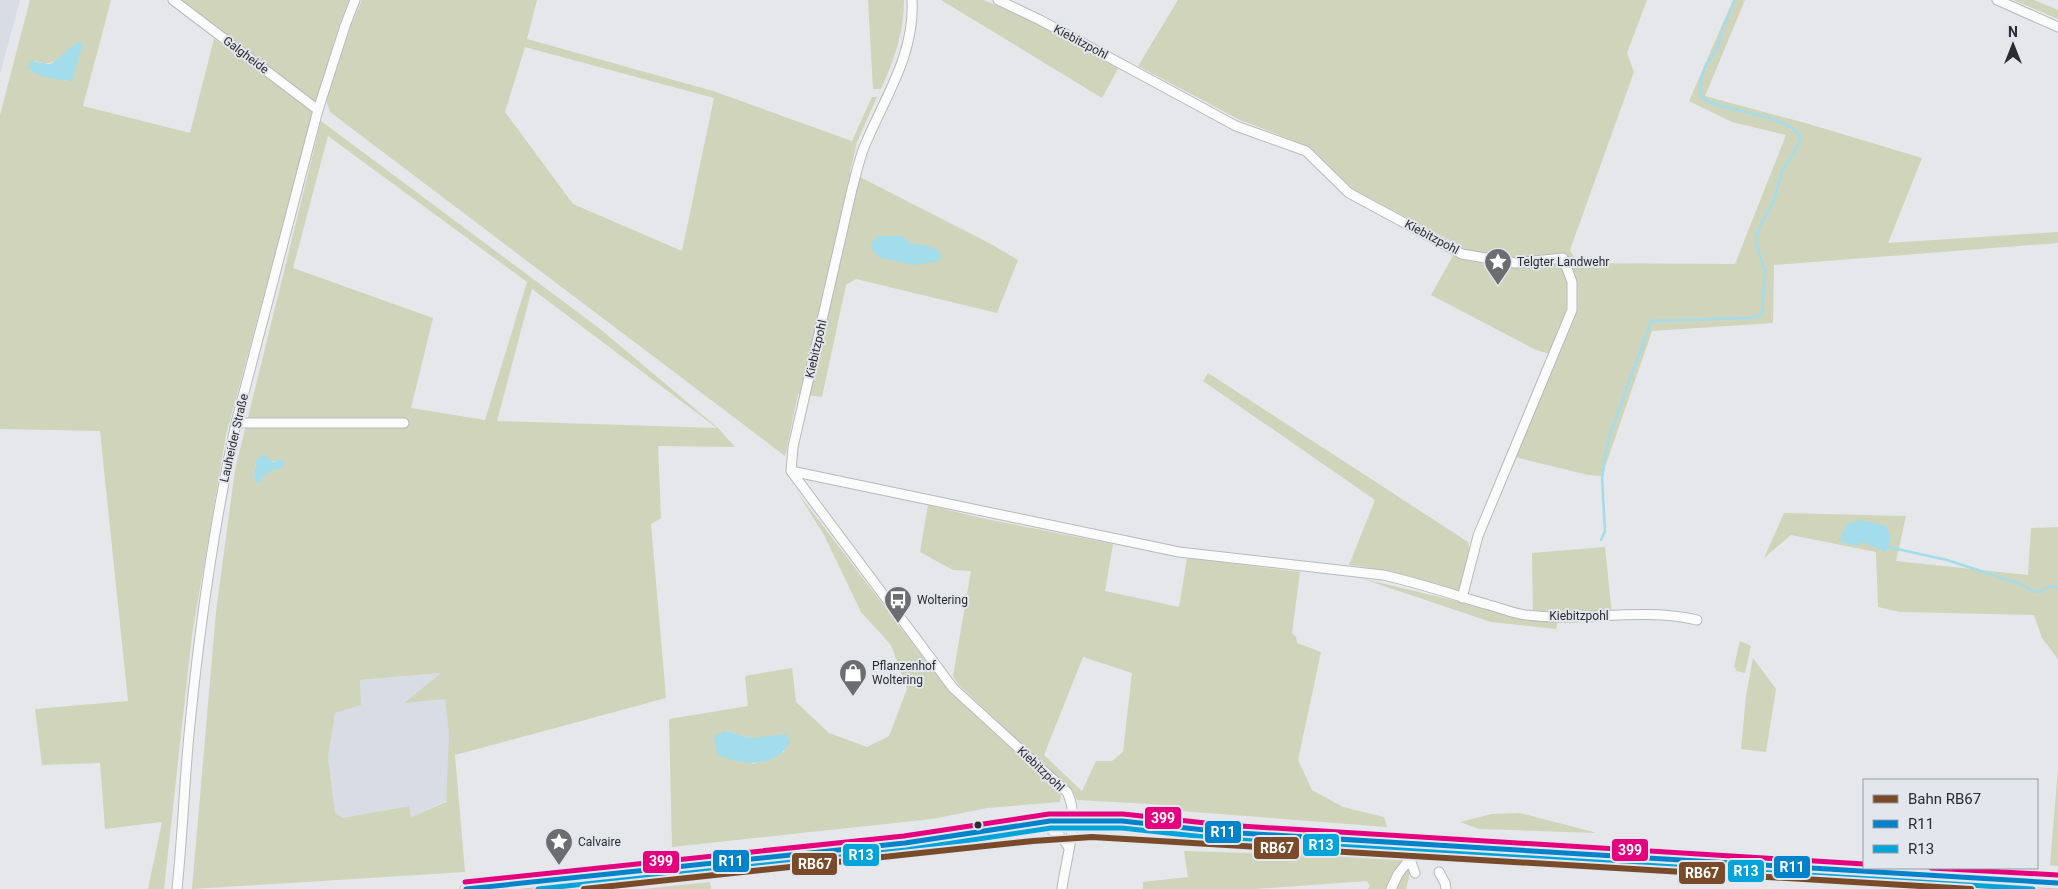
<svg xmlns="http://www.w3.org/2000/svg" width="2058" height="889" font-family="Roboto,sans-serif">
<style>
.built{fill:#d7dce5}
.green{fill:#d0d4ba;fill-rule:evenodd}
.water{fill:#a3dceb}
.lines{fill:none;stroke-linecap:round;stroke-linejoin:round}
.stream{stroke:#a3dceb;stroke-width:2.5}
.minor-casing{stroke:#b7b9bb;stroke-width:11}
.major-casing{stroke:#c3c4c6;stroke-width:13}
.minor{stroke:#fbfbfc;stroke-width:9}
.major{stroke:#eee9e8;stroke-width:11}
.bus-1-casing{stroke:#e2e6ed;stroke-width:9}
.bus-2-casing{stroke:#e2e6ed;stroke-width:9}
.bus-3-casing{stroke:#e2e6ed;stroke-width:9}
.bus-1{stroke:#0083ca;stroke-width:5}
.bus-2{stroke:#04a4db;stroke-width:5}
.bus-3{stroke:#e5007d;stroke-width:5}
.rail-1-casing{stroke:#e2e6ed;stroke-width:10}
.rail-1{stroke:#7a4b2a;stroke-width:6}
.bus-dot{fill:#2b2c2f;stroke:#e2e6ed;stroke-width:2}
.labels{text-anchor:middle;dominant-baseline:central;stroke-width:4;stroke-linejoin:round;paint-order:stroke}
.street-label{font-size:12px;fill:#2b2c2f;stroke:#e2e6ed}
.poi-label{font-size:12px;fill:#2b2c2f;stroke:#e2e6ed;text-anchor:start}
.line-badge{stroke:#e2e6ed;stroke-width:2}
.badge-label{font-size:14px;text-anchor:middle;font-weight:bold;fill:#fff}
</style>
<rect width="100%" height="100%" fill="#e5e7ea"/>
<path class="built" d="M0 0H20L0 74Z
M442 673 405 702 445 699 449 735 446 801 411 817 409 806 341 818 335 812 328 757 335 712 361 705 360 680Z"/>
<path class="green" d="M30 0H111L83 106 190 133 214 39 314 110 226 435 192 635 164 889H148L162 822 105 829 100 763 42 765 35 709 128 701 100 431 0 429V115ZM77 42 67 81 31 71 35 61C57 68 62 56 77 42Z
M177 0H349L340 23 315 105Z
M362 0H537L527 39 713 91 852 141 872 97H877L857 142 850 172 991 244 1018 260 997 313 856 279 846 285 822 397 798 394 785 456 330 112 326 100 351 26ZM525 47 714 98 682 251 573 204 505 112Z
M868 0H904C904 33 894 60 881 89H873Z
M941 0H983L1022 16 1119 67 1102 98Z
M1178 0H1647L1627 53 1634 72 1570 250 1577 263 1735 264 1786 135 1732 122 1689 101 1733 0H1745L1705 96 1809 124 1922 158 1888 243 2058 232V243L1774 265 1773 323 1652 331 1602 476 1588 475 1515 457 1558 356 1536 350 1431 295 1459 245 1354 190 1310 147 1240 120 1138 66Z
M2013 0H2034L2058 10V19Z
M321 121 599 328 718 428 735 447 658 446 661 518 651 524 666 698 455 755 465 872 192 889 216 612 235 470ZM328 136 527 282 485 420 411 408 433 318 293 268ZM532 289 717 428 497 421ZM256 461H278L277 469H271L265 474 258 485 254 477ZM441 673 404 703 445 699 449 735 446 802 411 817 409 806 342 818 335 812 328 757 335 713 361 705 360 680Z
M1208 373 1468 542 1470 554 1461 588 1454 592C1420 580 1386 569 1349 565L1375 500 1203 381Z
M797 492 949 691 1061 795 1060 802 987 808 932 819 672 847 669 719 748 706 745 676 792 668 796 702 829 733 867 747 889 736 907 689 891 645 861 612 824 535ZM725 731 752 738 785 751 773 758 753 764Z
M928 505 981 518 1113 544 1105 591 1179 607 1187 558 1300 572 1292 633 1296 637 1297 643 1321 652 1298 760 1312 790 1343 807 1384 817 1387 827 1168 810V805L1077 800 1073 792 959 685 953 676 971 571 953 570 920 552ZM1083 657 1132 673 1123 752 1112 761H1096L1082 791 1044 755Z
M1784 513 1906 516 1896 561 2028 575 2031 528 2058 527V659L2042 638 2034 615 1900 612 1878 607 1876 552 1791 535 1764 558Z
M1605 547 1612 615 1533 613 1532 553Z
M1360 578 1494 610 1558 620 1556 629 1491 622Z
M1740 641 1751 646 1745 673 1737 671 1734 666Z
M1753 658 1776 689 1766 752 1741 749 1746 696Z
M2058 769V866L2050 865Z
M1520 813 1597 833 1479 829 1460 822 1492 814Z
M1184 851 1406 858C1412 868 1409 878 1406 889H1368L1370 886 1367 881 1255 889H1143V882L1188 877Z
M710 882 711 889H643H644Z"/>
<path class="water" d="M77 42 83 43 72 81H68C57 79 35 77 28 68L30 61 50 64 54 62Z
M882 236H902L911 244 925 245 938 250 941 256 939 261 913 265 878 257 872 249 871 243 876 237Z
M264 454 273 462 283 459 284 465 282 468C267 472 267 471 258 485L254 477 256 461Z
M1861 520 1886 526 1891 537 1886 552 1861 542 1856 546 1839 541 1847 524Z
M725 731 752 738 786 734 790 742C776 769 741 766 717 754L714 736Z"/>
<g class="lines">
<path class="stream" d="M1601 540 1605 531 1602 478 1608 440 1651 321 1747 318 1760 316 1762 313 1765 272 1756 243 1757 235 1759 228 1773 203 1783 169 1794 154 1800 139V135C1786 119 1753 114 1734 109 1721 105 1712 106 1701 96V78L1706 65 1718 47 1723 28 1735 0
M1888 547 1947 560 2021 584 2033 591 2039 592 2049 587H2058"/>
<defs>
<path id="minor" d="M173 0 318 110
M912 0C915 54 885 97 865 145 859 159 856 175 852 189L793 447 791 471 953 688 1067 792C1081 818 1065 861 1062 889
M998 0 1040 20 1236 126 1306 151 1349 193 1462 254 1515 263 1563 258 1572 282V310L1478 536 1462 598
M1997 0 2058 27
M236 423H404
M791 471 1179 552 1383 575C1419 583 1454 595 1489 605 1501 608 1514 614 1526 615 1583 622 1641 607 1697 620
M1038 822C1051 829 1061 834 1069 848
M1410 843V859L1415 873
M1439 872 1445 883 1446 889
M177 889C182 841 184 793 188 745 198 637 213 529 236 423L318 110 345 26 355 0
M1391 889 1398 874 1410 859"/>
<path id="major" d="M466 889 905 843 1050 821H1122L1223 832 2058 883"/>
</defs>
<use href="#minor" class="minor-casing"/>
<use href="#major" class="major-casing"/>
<use href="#minor" class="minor"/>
<use href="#major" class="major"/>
<defs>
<path id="bus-1" d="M466 889 905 843 1050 821H1122L1223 832 2058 883"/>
<path id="bus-2" d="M538 889 906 850 1051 828H1122L1223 839 2033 889"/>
<path id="bus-3" d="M1931 868 2058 875
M465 882 904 836 1049 814H1123L1224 825 1864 864"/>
</defs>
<use href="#bus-1" class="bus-1-casing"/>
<use href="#bus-2" class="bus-2-casing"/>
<use href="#bus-3" class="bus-3-casing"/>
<use href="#bus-1" class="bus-1"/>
<use href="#bus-2" class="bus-2"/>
<use href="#bus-3" class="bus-3"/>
<defs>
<path id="rail-1" d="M584 889 1033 841 1092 837 1971 889"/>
</defs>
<use href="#rail-1" class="rail-1-casing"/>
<use href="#rail-1" class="rail-1"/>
</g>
<defs>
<symbol id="sight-pin" viewBox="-11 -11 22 30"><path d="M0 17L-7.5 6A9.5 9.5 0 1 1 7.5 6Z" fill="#6c6d70" stroke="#e2e6ed"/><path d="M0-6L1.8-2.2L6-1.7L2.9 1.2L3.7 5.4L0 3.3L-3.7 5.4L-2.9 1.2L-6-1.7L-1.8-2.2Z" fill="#fff"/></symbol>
<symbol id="bus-pin" viewBox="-11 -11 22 30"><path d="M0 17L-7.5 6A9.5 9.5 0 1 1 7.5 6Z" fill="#6c6d70" stroke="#e2e6ed"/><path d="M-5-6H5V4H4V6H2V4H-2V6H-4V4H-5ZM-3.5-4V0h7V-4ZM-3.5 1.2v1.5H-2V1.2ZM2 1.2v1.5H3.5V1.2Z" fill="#fff"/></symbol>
<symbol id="shop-pin" viewBox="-11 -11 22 30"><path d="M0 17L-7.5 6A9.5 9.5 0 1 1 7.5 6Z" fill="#6c6d70" stroke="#e2e6ed"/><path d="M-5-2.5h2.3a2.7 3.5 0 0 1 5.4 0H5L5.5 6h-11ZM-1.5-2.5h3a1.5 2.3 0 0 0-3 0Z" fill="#fff"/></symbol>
</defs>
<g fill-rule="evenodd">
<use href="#sight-pin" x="1482" y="246" width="32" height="43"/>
<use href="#bus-pin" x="882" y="584" width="32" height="43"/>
<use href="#shop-pin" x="837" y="657" width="32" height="43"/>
<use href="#sight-pin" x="543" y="826" width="32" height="43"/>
</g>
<circle class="bus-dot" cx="978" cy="825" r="4.5"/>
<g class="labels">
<g class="street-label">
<text transform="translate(1081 42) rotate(28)">Kiebitzpohl</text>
<text transform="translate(246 55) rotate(37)">Galgheide</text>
<text transform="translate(1432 237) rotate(28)">Kiebitzpohl</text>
<text transform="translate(816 349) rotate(-77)">Kiebitzpohl</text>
<text transform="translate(234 438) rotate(-77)">Lauheider Straße</text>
<text x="1579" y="616">Kiebitzpohl</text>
<text transform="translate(1041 769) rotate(43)">Kiebitzpohl</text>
</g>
<g class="poi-label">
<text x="1517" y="262">Telgter Landwehr</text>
<text x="917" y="600">Woltering</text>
<text x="872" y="666">Pflanzenhof<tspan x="872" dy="14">Woltering</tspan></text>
<text x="578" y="842">Calvaire</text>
</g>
</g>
<g class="line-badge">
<rect x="1144" y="806" width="38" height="24" rx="5" fill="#e5007d"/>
<rect x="1204" y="820" width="38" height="24" rx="5" fill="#0083ca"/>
<rect x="1302" y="833" width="38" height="24" rx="5" fill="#04a4db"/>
<rect x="1253" y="836" width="47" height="24" rx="5" fill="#7a4b2a"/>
<rect x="1611" y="838" width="38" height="24" rx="5" fill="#e5007d"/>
<rect x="842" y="843" width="38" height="24" rx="5" fill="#04a4db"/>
<rect x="712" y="849" width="38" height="24" rx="5" fill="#0083ca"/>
<rect x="642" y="850" width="38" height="24" rx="5" fill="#e5007d"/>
<rect x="791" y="852" width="47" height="24" rx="5" fill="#7a4b2a"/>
<rect x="1773" y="855" width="38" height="24" rx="5" fill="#0083ca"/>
<rect x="1727" y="859" width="38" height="24" rx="5" fill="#04a4db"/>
<rect x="1678" y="861" width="48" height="24" rx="5" fill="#7a4b2a"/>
</g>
<g class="badge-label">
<text x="1163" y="823">399</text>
<text x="1223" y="837">R11</text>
<text x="1321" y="850">R13</text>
<text x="1277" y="853">RB67</text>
<text x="1630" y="855">399</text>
<text x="861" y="860">R13</text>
<text x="731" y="866">R11</text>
<text x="661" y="866">399</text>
<text x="815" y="869">RB67</text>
<text x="1792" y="872">R11</text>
<text x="1746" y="876">R13</text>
<text x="1702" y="878">RB67</text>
</g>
<rect x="1863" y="779" width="175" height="90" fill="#e2e6ed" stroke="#999ca1"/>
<rect x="1873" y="795" width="25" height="8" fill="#7a4b2a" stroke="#999ca1"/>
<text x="1908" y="804" font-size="15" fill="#2b2c2f">Bahn RB67</text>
<rect x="1873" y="820" width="25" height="8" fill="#0083ca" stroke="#999ca1"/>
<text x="1908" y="829" font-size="15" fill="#2b2c2f">R11</text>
<rect x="1873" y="845" width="25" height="8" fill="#04a4db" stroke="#999ca1"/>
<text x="1908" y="854" font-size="15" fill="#2b2c2f">R13</text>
<g transform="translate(2013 45)" stroke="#e2e6ed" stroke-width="4" paint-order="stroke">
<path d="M0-4L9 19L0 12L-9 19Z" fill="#2b2c2f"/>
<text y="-8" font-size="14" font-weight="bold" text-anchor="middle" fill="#2b2c2f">N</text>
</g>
</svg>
